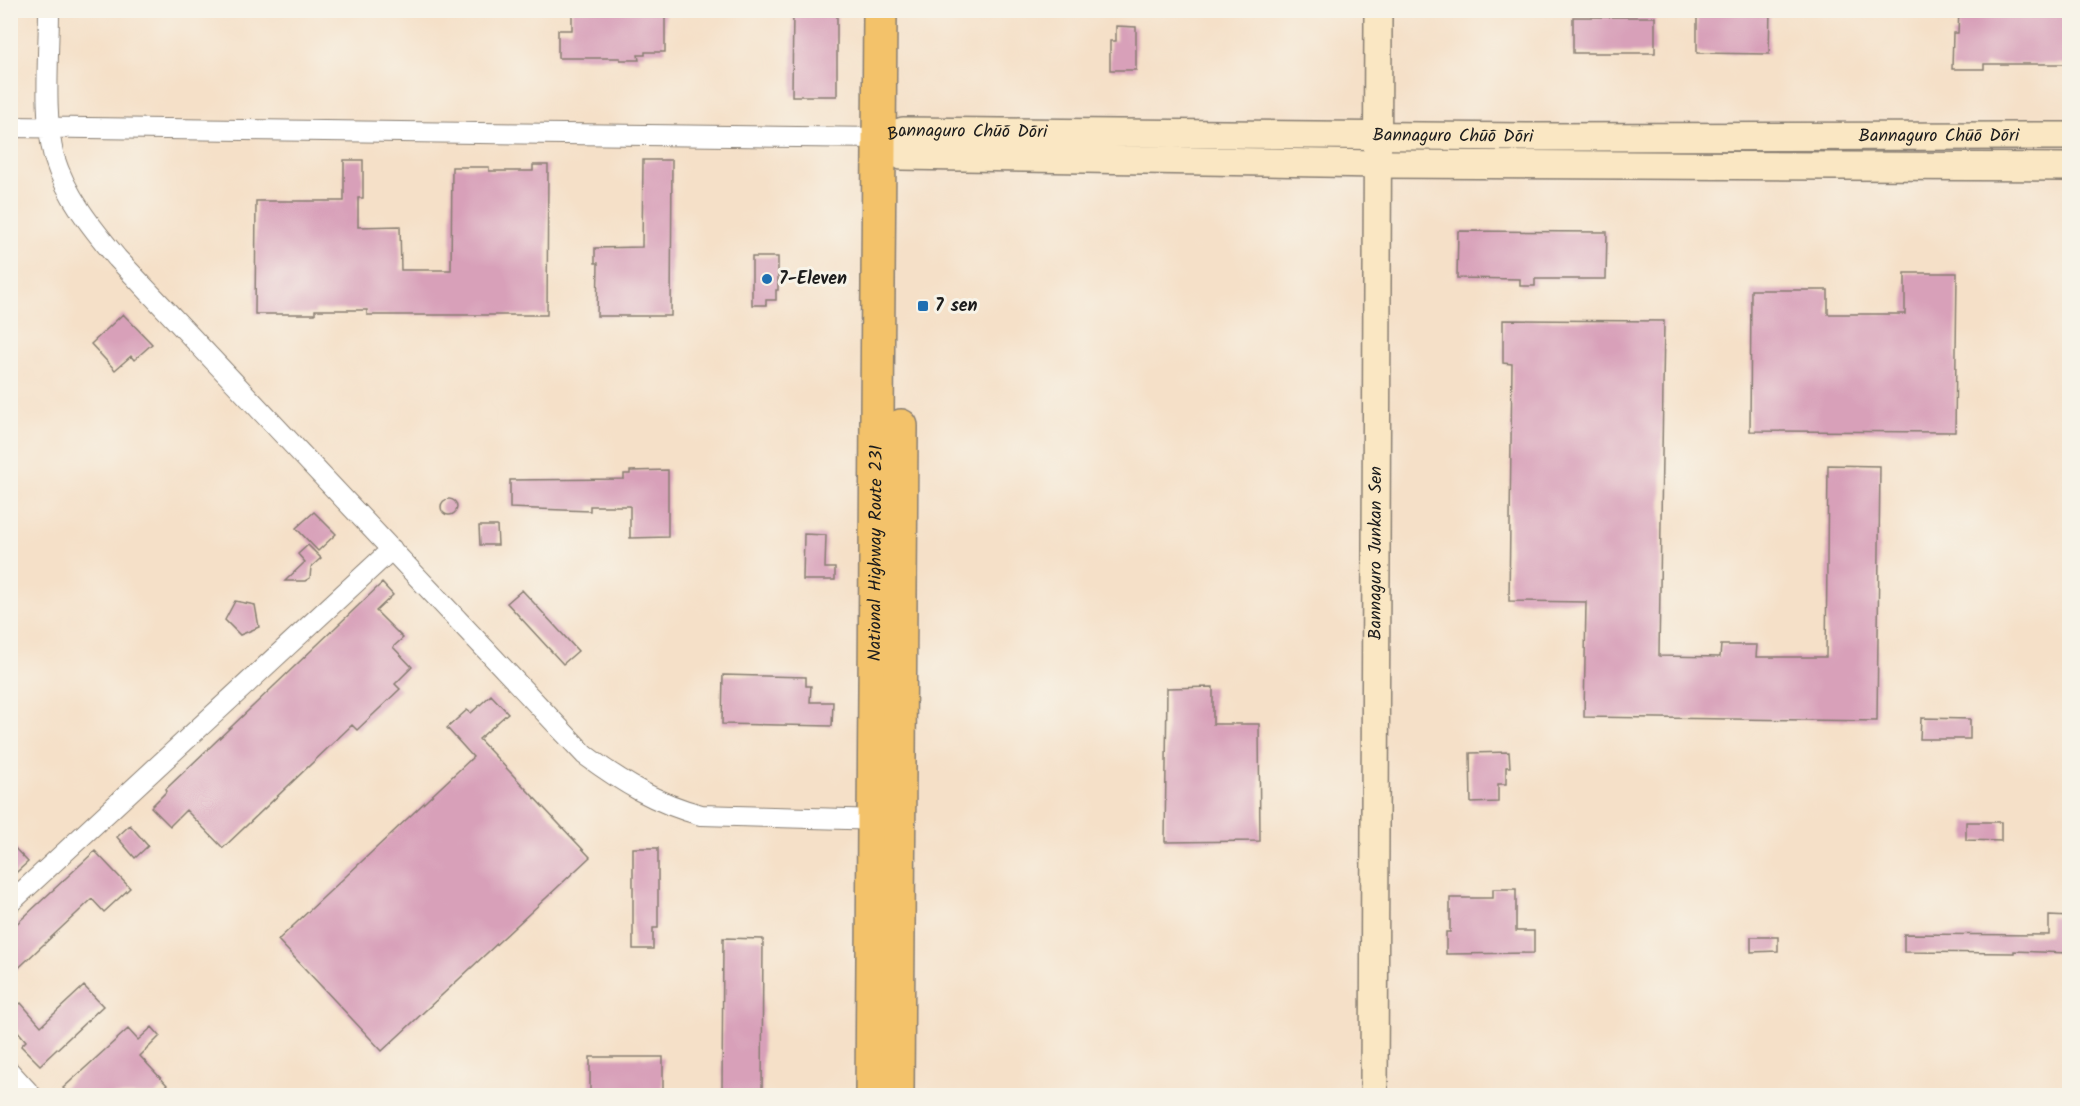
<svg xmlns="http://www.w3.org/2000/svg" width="2080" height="1106" font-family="Kalam,sans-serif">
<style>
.building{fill:#d8a0b9}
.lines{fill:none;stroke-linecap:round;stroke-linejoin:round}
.street-casing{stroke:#887e72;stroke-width:22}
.secondary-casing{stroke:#887e72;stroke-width:30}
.highway-casing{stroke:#887e72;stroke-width:36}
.street{stroke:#fff;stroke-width:20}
.secondary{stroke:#fae7c3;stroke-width:27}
.highway{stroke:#f3c26a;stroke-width:33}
.poi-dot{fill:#1f6fb2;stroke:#f7f3e8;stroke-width:2}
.labels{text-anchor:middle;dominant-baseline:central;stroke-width:6;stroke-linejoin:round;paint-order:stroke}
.street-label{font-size:18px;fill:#1c1c1c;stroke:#f7f3e8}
.poi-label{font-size:18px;font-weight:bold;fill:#1c1c1c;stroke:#f7f3e8;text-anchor:start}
</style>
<rect width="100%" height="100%" fill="#f7f3e8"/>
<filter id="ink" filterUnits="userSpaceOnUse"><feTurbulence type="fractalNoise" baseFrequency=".0167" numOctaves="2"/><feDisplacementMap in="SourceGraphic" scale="12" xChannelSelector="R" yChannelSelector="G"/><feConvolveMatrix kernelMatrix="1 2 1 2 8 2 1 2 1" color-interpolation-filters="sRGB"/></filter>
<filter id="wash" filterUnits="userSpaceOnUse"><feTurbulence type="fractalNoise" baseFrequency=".008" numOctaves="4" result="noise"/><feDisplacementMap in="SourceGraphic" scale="24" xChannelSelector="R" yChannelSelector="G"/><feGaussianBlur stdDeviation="1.35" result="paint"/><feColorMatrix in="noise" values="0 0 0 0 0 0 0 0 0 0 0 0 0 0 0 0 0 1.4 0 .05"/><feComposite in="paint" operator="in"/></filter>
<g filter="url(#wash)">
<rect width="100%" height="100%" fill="#f5e0c8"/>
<g id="blocks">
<path class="building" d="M572 10H665V52H645V55H638L639 60H620V58H558V30H572Z
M793 10H837V96H792Z
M1697 10H1770L1769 54 1697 53Z
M1959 10H2070V64H1984V69H1952L1953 33H1958Z
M1573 17H1655V53H1573Z
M1116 26 1136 27V70H1110V41H1116Z
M344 160H363V198H358V227L400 226 401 270H451L452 167H489V171H533V165H548L547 315H367V310H315V314H255L256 201H344Z
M643 160H672L671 316H597L598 263H595V248L642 247Z
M1458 231 1607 232 1606 279H1535V286H1520V279L1457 278Z
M752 257H778V290H776V300H766V305H752Z
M1905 273H1957L1955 432 1750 431 1751 290H1828V314H1905Z
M123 314 152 344 134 360 131 356 115 370 91 344Z
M1503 320 1664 321 1659 656 1720 657 1721 645H1757L1756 657H1826L1828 465 1880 466 1877 721 1584 717 1586 602 1509 601 1512 364 1503 363Z
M668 470V537L630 538V506H590V511L510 508V480L624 479V474H630V471Z
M441 507a8 8 0 1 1 16 0a8 8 0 1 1-16 0Z
M314 512 336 534 318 551 296 528Z
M479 526H497L498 545H480Z
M804 534 826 535 825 568H835V580H803Z
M308 545 321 558 311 567 310 578 305 581H285L305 562 298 554Z
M382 583 393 595 376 611 403 638 393 647 412 667 395 684 400 689 357 730 352 725 223 848 186 810 170 826 151 807 167 791 166 789Z
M522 590 578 651 563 664 507 603Z
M235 601 255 605 259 627 240 635 225 620Z
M723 675 806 677V686H811L810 702H833L832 726 722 724Z
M1213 687V724H1259L1260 841 1165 842 1167 688Z
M491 695 508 713 479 739 590 857 382 1051 278 940 473 757 447 728 467 710 471 713Z
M1921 718 1970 719V739H1920Z
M1509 752 1510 767H1506V784H1498V802L1471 803 1470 753Z
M1966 822H2001V841L1966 840Z
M130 825 148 846 135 858 117 837Z
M10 843 28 862 10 878Z
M633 848H658V928H653V949H633Z
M95 851 130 888 104 912 92 899 10 976V930Z
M1493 889H1516V931H1534V953L1446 954V932H1450V898H1493Z
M2049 916 2070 917V953L2014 951V953L1904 952V934L2049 935Z
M1751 937H1778V951L1751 952Z
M723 938 763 939 762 1095H722Z
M84 986 103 1006 40 1065 21 1046 26 1041 10 1022V1012L21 1003 41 1026Z
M152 1027 160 1036 140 1056 167 1085 155 1095H70L63 1088 128 1029 138 1040Z
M590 1057H663V1095H590Z"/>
</g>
</g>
<g filter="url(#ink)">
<use href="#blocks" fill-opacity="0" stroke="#887e72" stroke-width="1.5"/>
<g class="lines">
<defs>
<path id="street" d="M49 10C49 54 43 116 54 157 66 196 92 228 117 258L585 755C623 783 656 803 701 815L883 820
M10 127 881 138
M10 903 392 549
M10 1072 32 1096"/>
<g id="secondary">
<path d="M881 138 902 156 1378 164 2070 167"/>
<path id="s1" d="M881 138 903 131 1527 137 2070 136"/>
<path id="s2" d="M1374 1096 1378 10"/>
</g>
<g id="highway">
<path id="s3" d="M872 1096 880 10"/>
<path d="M897 1096 901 426"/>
</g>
</defs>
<use href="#street" class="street-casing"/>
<use href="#secondary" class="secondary-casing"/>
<use href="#highway" class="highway-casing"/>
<use href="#street" class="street"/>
<use href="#secondary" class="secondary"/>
<use href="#highway" class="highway"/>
</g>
</g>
<g class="poi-dot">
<circle cx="767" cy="279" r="6"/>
<rect x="917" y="300" width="12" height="12" rx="3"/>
</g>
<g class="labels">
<g class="street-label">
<text stroke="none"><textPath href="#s1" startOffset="87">Bannaguro Chūō Dōri</textPath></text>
<text stroke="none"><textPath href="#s1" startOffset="1059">Bannaguro Chūō Dōri</textPath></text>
<text stroke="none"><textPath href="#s1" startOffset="573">Bannaguro Chūō Dōri</textPath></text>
<text stroke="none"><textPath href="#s3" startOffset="543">National Highway Route 231</textPath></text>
<text stroke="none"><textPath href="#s2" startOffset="543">Bannaguro Junkan Sen</textPath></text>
</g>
<g class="poi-label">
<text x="779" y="279">7-Eleven</text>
<text x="935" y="306">7 sen</text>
</g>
</g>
<rect width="2080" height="1106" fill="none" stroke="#f7f3e8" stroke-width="36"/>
</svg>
